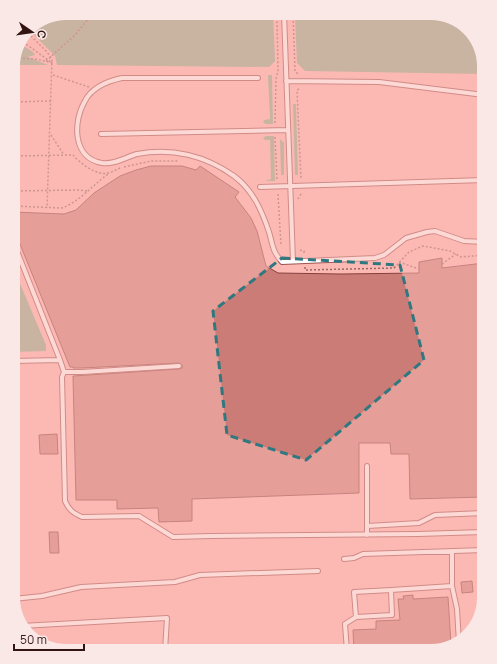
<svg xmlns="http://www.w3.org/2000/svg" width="497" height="664" font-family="Manrope,sans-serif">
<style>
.green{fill:#8dac8b}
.building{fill:#cb7c77;stroke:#88403d}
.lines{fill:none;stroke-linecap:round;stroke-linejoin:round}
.service-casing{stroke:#9e5350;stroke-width:6}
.path{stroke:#996865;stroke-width:1.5;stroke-dasharray:2 2;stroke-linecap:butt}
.service{stroke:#fff;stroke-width:4}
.marked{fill:none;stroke:#2f787f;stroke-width:3;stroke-dasharray:8 5;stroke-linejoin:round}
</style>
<rect width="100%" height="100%" fill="#fcb9b4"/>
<path class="green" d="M66 13H273L275 61 269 67 57 65 55 56 29 30 31 26Z
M298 13H435L457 20 475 37 484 66V74L305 71 297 63 295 17Z
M22 45 33 52 35 55 28 57 48 65H13V62Z
M268 75H272L273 124H266L263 122 264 120 270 119Z
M13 97 15 174H13Z
M293 104H296L298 175H295Z
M266 136H274L275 181H265L271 179 270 140H265L263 138Z
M280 139 284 143V175H281Z
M13 267 46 345V351L13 352Z"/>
<path class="building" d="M151 166H182L196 170 200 166 239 192 235 197 251 218 257 231 266 266 278 273 341 274 419 273V262L442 258V268L484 263V497L410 499 409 454H391L390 443H359V493L192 499V521L159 522 158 508 117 509V500H76L73 376 179 369 182 368V365L179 363 82 368H73V367H70L13 227V212L64 214 76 210 94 193 120 176 136 170Z
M57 434 58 454H40L39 435Z
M49 532H58L59 553H50Z
M472 581 473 592 462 593 461 582Z
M413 595V599L448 597 451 645 432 651H354L353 630 376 629V621L400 620 398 599H404L403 596Z"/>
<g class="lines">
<defs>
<path id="service" d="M284 13 293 261
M258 78H122C108 81 92 87 85 101 73 121 72 158 102 163 114 165 126 157 137 154 172 147 206 156 234 176 253 190 262 211 269 232 273 245 272 251 282 262L375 258 384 255 406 238 427 232 435 231 464 241 484 242
M286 81 379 82 484 95
M101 134 288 130
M260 187 484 180
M60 360 64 372 62 377 65 501C69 510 73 513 82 517L139 516 173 537 212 536 418 534 484 532
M13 361 60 360 13 241
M64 372H82L179 366
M367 466V535
M13 509H15
M367 526 419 523 435 515 484 513
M344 559 354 558 363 554 484 550
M452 586V552
M391 590 452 586 457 609 459 643
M13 599 42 596 81 587 175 582 200 575 318 571
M21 626 167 618 165 651
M347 651 345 624 356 617 392 615 391 590 354 592 356 617"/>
</defs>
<use href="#service" class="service-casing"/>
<path class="path" d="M293 13 295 71 298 74
M28 33 47 52 52 59 47 208
M23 42 51 62
M15 58 35 59 53 63
M46 61 75 35 93 13
M53 75 89 87
M299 89 297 90 301 179
M13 102 51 101
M275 123 276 79 278 71 277 19
M51 135 64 155
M275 137 277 179
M13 156 73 155C80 163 96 176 108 173 112 172 116 170 120 168
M124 167 151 161H179
M13 191 80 190 87 191
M278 194 281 246
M298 199 301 194V192
M13 206 62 208C79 202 93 185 108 174
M300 250 304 251V255
M399 262 419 269
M442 264 456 254
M305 267V270L394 268 409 252 423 246 450 251 461 257 484 255"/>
<use href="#service" class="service"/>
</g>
<path d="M0 0H497V664H0ZM282 258 400 265 424 360 306 460 227 435 213 311Z" fill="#fcb9b4" fill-opacity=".55" fill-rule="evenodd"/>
<path class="marked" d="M282 258 400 265 424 360 306 460 227 435 213 311Z"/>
<path d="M0 0H497V664H0ZM66 20H431A46 46 0 0 1 477 66V598A46 46 0 0 1 431 644H66A46 46 0 0 1 20 598V66A46 46 0 0 1 66 20Z" fill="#fae8e7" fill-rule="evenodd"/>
<g transform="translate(32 32) rotate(103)" stroke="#fae8e7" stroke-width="3" paint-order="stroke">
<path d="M0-3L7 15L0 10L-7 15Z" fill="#321413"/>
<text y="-6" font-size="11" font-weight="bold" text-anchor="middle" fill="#321413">С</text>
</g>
<path d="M14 644v6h70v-6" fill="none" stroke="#321413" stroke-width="2"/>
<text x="20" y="644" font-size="12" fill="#321413" stroke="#fae8e7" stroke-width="3" paint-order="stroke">50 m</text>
</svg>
